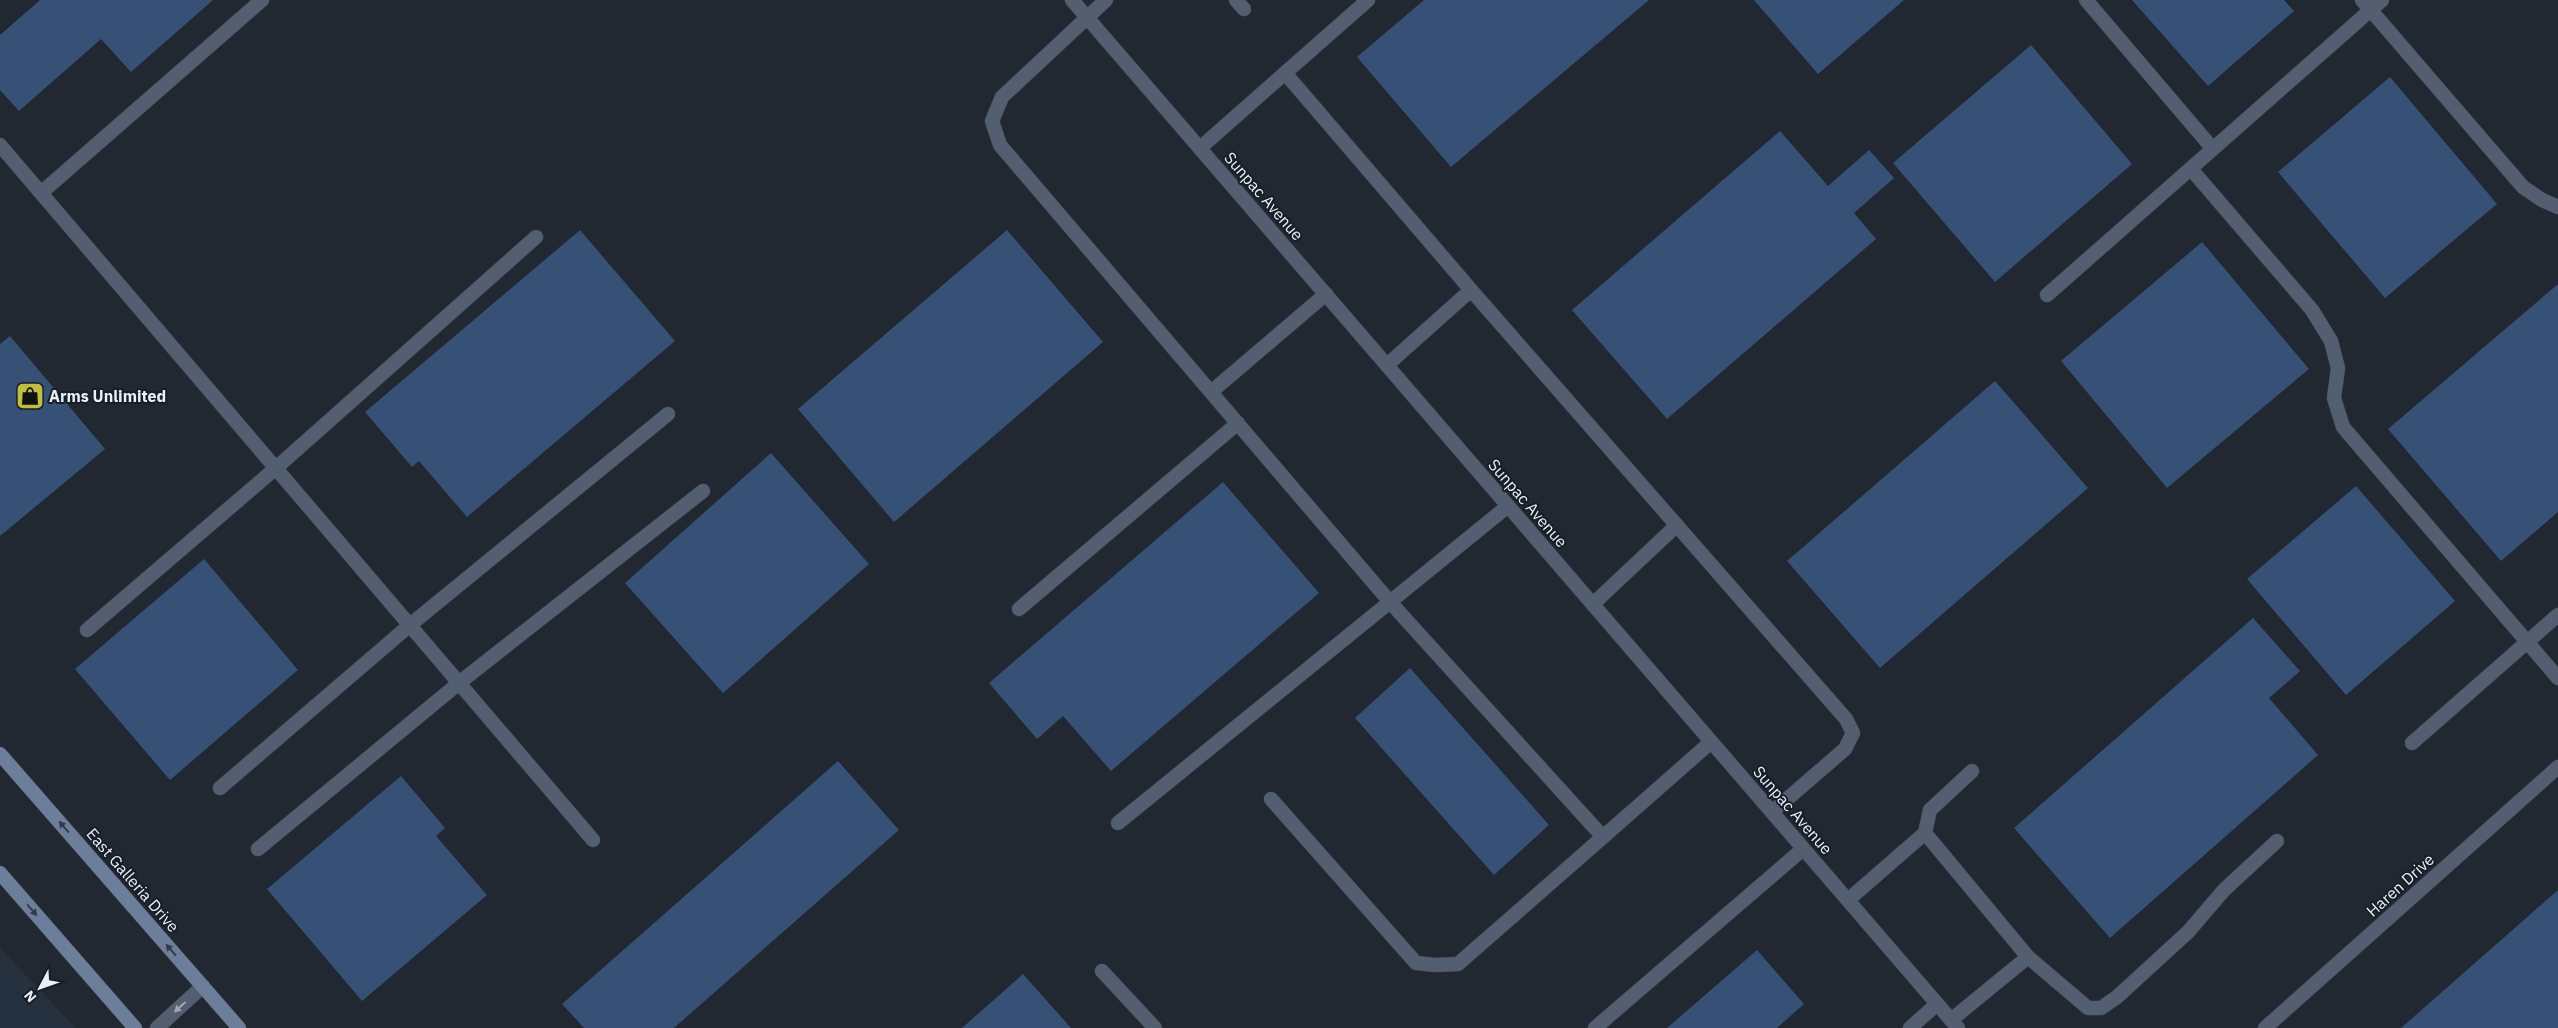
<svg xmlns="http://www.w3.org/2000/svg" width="2558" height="1028" font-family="'IBM Plex Sans',sans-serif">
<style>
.built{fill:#263140}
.building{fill:#375075}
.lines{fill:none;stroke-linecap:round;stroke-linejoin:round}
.service-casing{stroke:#3d444e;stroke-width:15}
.minor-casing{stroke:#3d444e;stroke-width:15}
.secondary-casing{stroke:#3d444e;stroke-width:15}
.service{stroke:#535f70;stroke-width:14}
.minor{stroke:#535f70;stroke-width:14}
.secondary{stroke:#6c7e9a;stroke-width:14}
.oneway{fill:#313b4a}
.oneway2{fill:#9fa8b4}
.labels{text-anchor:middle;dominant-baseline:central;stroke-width:4;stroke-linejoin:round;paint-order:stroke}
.street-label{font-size:16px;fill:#ebf0f8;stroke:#171e28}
.poi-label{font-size:16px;font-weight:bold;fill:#ebf0f8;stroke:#171e28;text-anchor:start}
</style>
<rect width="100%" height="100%" fill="#212832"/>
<path class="built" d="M0 948 76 1028H0Z"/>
<path class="building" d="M40 0H213L131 72 101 39 19 111 0 90V35Z
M1424 0H1649L1451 167 1357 57Z
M1754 0H1904L1818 74Z
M2132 0H2284L2294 11 2208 86Z
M2031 45 2132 164 1995 282 1893 163Z
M2390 77 2497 204 2385 298 2278 172Z
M1780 131 1828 186 1869 150 1894 178 1854 213 1876 239 1667 419 1572 310Z
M580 230 675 341 467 517 419 461 412 467 365 412Z
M1007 230 1103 342 894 522 798 409Z
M2202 242 2309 369 2167 488 2061 361Z
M2558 284V512L2501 561 2388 429Z
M10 336 105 449 0 536V344Z
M1995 381 2088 488 1880 668 1787 561Z
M771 453 869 564 723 693 625 583Z
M1223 482 1319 593 1111 771 1063 716 1037 739 989 683Z
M2356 486 2455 601 2346 695 2247 579Z
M204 559 298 670 170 780 75 669Z
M2253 618 2300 671 2269 698 2318 755 2110 938 2014 828Z
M1410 668 1549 825 1494 875 1355 718Z
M838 761 899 830 674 1028H584L562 1004Z
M401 776 445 828 436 836 487 895 362 1001 267 889Z
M2558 890V1028H2401Z
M1757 950 1804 1004 1777 1028H1667Z
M1023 974 1071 1028H962Z"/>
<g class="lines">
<defs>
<path id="service" d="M1106 0 1002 97 992 121 1000 145 1390 602 1603 837 1711 742
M1236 0 1244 9
M2086 0 2213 149
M2362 0 2523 187 2542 200 2558 207
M1285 73 1368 0
M0 145 593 840
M1200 148 1285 73 1471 290 1846 719 1853 733 1845 749 1772 812
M2191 169 2312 310 2331 341 2338 368 2334 398 2343 427 2558 678
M41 193 262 0
M2047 295 2382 0
M1387 365 1471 290
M1211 392 1326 294
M1593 604 1677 525
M1019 609 1238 423
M87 630 276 468 536 237
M2412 743 2558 615
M1972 771 1930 810 1925 833 2028 957 2088 1008H2101L2117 997 2188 932 2224 890 2277 841
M220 788 410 625 668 414
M1271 799 1416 963 1436 965 1458 964 1603 837
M1118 823 1508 506
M258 849 459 683 703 491
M1848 900 1925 833
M1102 971 1155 1028
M1951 1020 2028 957
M157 1028 203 986
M1595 1028 1803 849
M1910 1028 1937 1004"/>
<path id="minor" d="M1072 0 1958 1028
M2265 1028 2558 767"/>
<path id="secondary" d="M0 754 239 1028
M0 873 135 1028"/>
</defs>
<use href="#service" class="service-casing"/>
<use href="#minor" class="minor-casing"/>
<use href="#secondary" class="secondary-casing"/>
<use href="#service" class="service"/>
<use href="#minor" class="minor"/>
<use href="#secondary" class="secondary"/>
</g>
<defs><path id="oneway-solid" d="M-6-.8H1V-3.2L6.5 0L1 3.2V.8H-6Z" transform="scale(1.25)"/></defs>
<g class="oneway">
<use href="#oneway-solid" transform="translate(64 827) rotate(-131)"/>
<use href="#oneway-solid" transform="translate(32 910) rotate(49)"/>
<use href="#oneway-solid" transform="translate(171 950) rotate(-131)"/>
</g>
<use class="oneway2" href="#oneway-solid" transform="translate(180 1007) rotate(138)"/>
<defs>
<symbol id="shop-square" viewBox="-11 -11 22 22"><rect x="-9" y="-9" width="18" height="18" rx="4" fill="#bebf42" stroke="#171e28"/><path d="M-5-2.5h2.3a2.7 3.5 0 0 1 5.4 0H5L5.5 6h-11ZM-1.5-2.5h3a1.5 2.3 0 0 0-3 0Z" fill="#111"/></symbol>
</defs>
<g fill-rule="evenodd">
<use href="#shop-square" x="14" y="380" width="32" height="32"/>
</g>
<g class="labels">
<g class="street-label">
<text transform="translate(1264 196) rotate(49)">Sunpac Avenue</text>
<text transform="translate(1528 503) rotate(49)">Sunpac Avenue</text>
<text transform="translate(1793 810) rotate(49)">Sunpac Avenue</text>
<text transform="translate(133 880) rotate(49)">East Galleria Drive</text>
<text transform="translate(2400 885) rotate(-42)">Haren Drive</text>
</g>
<g class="poi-label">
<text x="49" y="396">Arms Unlimited</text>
</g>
</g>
<g transform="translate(40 988) rotate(229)" stroke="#171e28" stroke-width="4" paint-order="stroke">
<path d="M0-4L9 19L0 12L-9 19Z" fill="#ebf0f8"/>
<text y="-8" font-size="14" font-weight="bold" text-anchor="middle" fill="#ebf0f8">N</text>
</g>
</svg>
